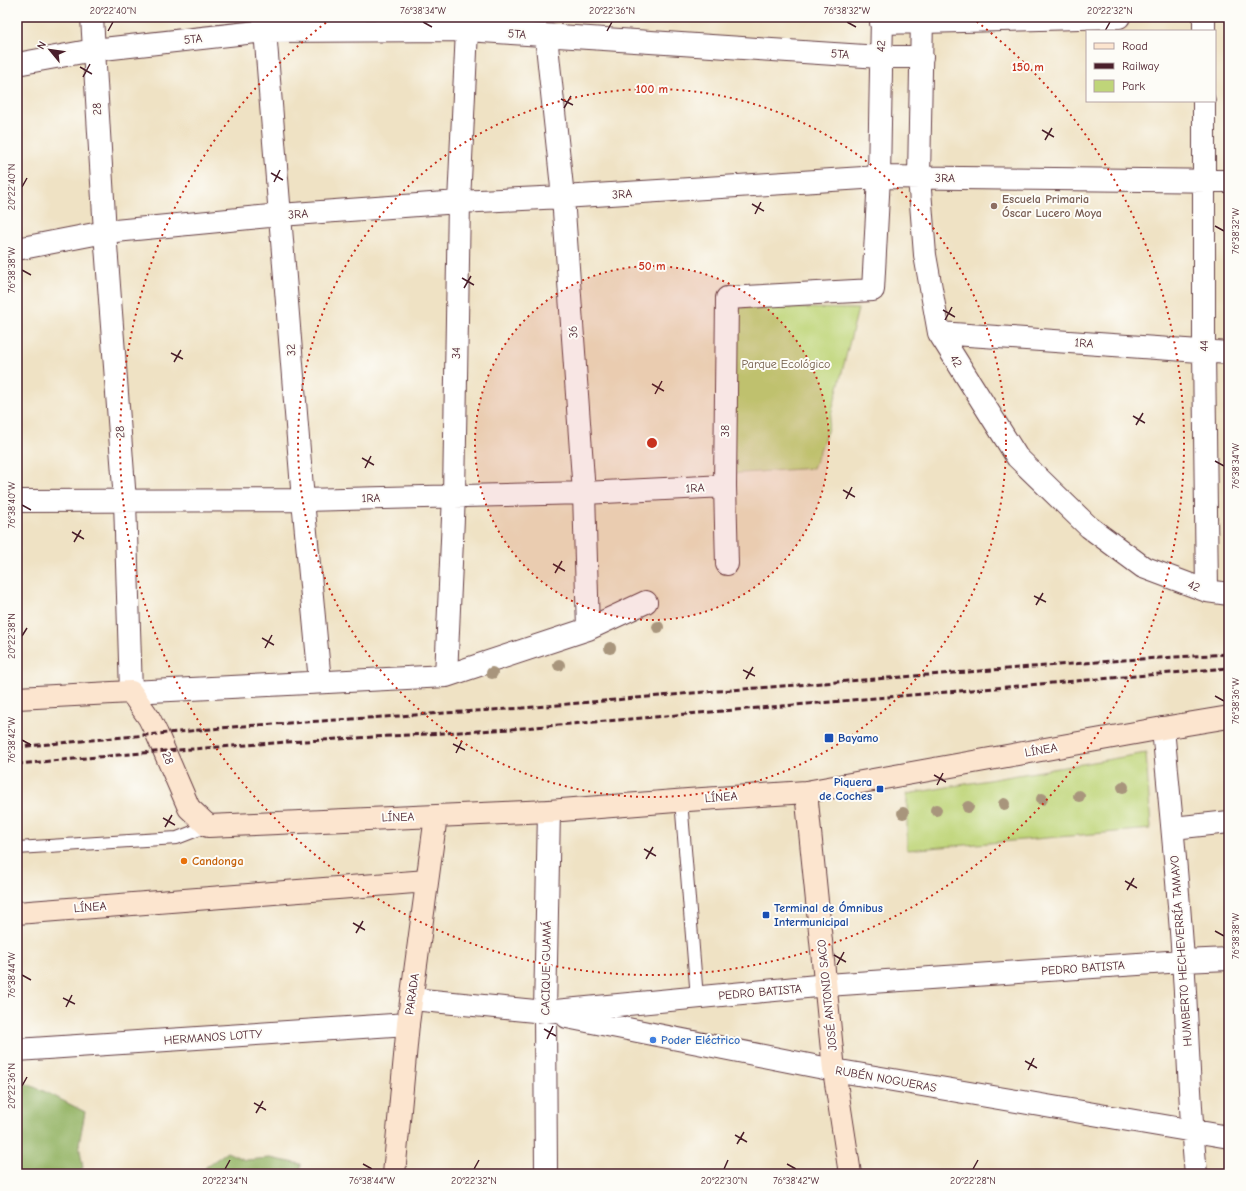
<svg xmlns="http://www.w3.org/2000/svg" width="1246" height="1191" font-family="'Comic Neue',sans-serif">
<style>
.green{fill:#bfd579;stroke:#847a52}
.forest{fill:#97b669;stroke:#706a4a}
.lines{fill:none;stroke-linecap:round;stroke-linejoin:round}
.lane-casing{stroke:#633c42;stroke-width:14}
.street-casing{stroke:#633c42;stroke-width:24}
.secondary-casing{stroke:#633c42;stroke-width:24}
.lane{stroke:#fff;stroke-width:12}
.street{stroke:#fff;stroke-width:22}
.secondary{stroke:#fce5cf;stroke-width:22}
.rail{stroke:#4a1f2b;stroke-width:3;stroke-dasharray:6 3;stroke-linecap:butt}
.tree{fill:#a8957c}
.ticks{fill:none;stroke:#4a1f2b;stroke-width:1.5}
.ring{fill:none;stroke:#c8321e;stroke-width:2;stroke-dasharray:2 4}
.education-dot{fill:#8d6e63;stroke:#fdfcf7;stroke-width:1.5}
.transit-dot{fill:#1a4fb4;stroke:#fdfcf7;stroke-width:1.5}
.food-dot{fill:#e8710a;stroke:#fdfcf7;stroke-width:1.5}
.shop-dot{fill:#3f7fe0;stroke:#fdfcf7;stroke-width:1.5}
.labels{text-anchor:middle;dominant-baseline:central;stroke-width:4;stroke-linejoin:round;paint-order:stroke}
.street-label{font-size:12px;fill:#4a1f2b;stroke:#fdfcf7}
.education-label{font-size:12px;font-weight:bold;fill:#785e54;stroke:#fdfcf7;text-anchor:start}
.park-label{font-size:12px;fill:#6d5642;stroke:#fdfcf7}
.transit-label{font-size:12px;font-weight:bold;fill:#164399;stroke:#fdfcf7;text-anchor:start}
.food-label{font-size:12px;font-weight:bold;fill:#c56008;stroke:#fdfcf7;text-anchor:start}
.shop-label{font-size:12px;font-weight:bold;fill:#366cbe;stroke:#fdfcf7;text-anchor:start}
.centre{fill:#c8321e;stroke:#fdfcf7;stroke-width:2}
.ring-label{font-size:12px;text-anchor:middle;font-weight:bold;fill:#c8321e;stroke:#fdfcf7;stroke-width:4;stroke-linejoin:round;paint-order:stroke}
.neatline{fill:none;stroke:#4a1f2b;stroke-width:1.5}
.ticks-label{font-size:10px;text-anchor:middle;fill:#4a1f2b}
</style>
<rect width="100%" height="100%" fill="#fdfcf7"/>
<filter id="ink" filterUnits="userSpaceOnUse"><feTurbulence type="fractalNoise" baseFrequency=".025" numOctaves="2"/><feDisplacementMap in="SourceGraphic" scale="8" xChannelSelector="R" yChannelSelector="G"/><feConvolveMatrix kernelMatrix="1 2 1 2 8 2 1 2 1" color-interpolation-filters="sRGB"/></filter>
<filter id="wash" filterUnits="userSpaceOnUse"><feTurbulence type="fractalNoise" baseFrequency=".012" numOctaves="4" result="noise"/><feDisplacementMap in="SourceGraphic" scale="16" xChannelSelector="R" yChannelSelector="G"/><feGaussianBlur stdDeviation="0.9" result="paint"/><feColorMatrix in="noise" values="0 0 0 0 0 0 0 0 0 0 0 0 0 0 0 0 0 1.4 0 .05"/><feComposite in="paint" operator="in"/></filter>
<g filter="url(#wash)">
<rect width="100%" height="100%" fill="#efe2c4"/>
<path class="green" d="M731 307 858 309 826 435 813 468 729 474Z
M1146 753 1151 829 907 850V794Z"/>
<path class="forest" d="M17 1081H20L48 1093 85 1112 79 1144 83 1168 75 1174H17Z
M227 1152 245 1160 270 1158 301 1164V1174H201L207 1166Z"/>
</g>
<g filter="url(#ink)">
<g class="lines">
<defs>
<path id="lane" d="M681 800 697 998
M17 848 177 838 208 826"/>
<path id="street" d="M92 17 105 232 125 501 131 692 446 676 588 629 646 602
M922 17 919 177 925 255 939 333 1017 457 1089 527 1143 567 1207 591 1229 594
M264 18 303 500 320 682
M881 23 1119 17
M1204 31V17
M546 36 563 197 584 493 588 629
M17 64 94 50 265 31 467 30 880 57H922
M1204 101V351L1207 591
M17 249 105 232 280 215 459 202 563 197 879 177 1229 181
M939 333 1229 353
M17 501 303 500 584 493 725 486
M727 564 725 486 727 298 873 290 879 177 882 17
M446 676 454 495 459 202 467 30
M1163 728C1170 805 1178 882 1183 960 1188 1031 1189 1103 1196 1174
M1173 828 1229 822
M412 999 545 1012 827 985 1183 961 1229 959
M567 1017 834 1070 1229 1137
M17 1050 408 1024
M546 1174 545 1012 549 811"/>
<path id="secondary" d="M17 698 131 692 149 718 157 734 189 808 208 826 549 811 688 800 806 792 1163 728 1229 717
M806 792 834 1070 850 1174
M17 913 427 881
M394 1174 408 1024 436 816"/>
</defs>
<use href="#lane" class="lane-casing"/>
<use href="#street" class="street-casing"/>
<use href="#secondary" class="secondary-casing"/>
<use href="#lane" class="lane"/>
<use href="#street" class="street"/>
<use href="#secondary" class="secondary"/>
<path class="rail" d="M17 747 243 726 523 708 705 692 1124 660 1229 654
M17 764 165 751 287 742 512 729 1229 668"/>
</g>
<g class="tree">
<circle cx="658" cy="627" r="6"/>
<circle cx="610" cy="648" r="6"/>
<circle cx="559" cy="665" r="6"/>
<circle cx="492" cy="673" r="6"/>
<circle cx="1123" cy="787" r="6"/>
<circle cx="1079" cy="796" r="6"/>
<circle cx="1042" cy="799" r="6"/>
<circle cx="1004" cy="804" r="6"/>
<circle cx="968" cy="807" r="6"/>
<circle cx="936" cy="810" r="6"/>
<circle cx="903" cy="813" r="6"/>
</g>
</g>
<path class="ticks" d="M423 22 432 27M847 22 856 27M108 31 113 22M607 31 612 22M1105 31 1110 22M80 67 92 74M83 77 90 64M561 99 573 105M564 108 571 96M1042 130 1054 137M1045 140 1052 128M271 173 283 180M274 182 280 170M22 187 27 178M752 204 764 211M755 214 761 202M1215 226 1224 231M22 270 31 275M462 278 474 285M464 288 471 276M943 310 955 317M945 320 952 307M171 353 183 359M174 362 181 350M652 384 664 391M655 394 662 381M1133 416 1145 423M1136 425 1143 413M362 458 374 465M1215 461 1224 466M365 468 371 456M843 490 855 497M846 499 852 487M22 505 31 510M72 532 84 539M74 542 81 530M553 564 565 571M555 573 562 561M1034 596 1046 602M1036 605 1043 593M22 636 27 628M262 638 274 645M265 648 272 635M743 670 755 676M746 679 753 667M1215 696 1224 701M22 740 31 745M453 744 465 750M456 753 462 741M934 775 946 782M937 785 943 773M163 818 175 825M165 827 172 815M644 849 656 856M646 859 653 847M1125 881 1137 888M1127 890 1134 878M353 923 365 930M1215 931 1224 936M356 933 363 921M834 955 846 962M837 965 844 952M22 975 31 980M63 998 75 1004M66 1007 72 995M544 1029 556 1036M547 1039 553 1026M1025 1061 1037 1068M1028 1070 1034 1058M22 1086 27 1077M254 1103 266 1110M256 1113 263 1101M735 1135 747 1142M737 1144 744 1132M363 1164 372 1169M787 1164 796 1169M225 1169 230 1160M474 1169 479 1160M724 1169 728 1160M973 1169 978 1160"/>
<circle cx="652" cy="443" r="177" fill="#c8321e" fill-opacity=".12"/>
<g class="ring">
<circle cx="652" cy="443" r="177"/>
<circle cx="652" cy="443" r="354"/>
<path d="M972 18A532 532 0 1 1 332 18"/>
</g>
<circle class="education-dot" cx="994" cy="206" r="4"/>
<g class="transit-dot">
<rect x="824" y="733" width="10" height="10" rx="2"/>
<rect x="876" y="785" width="8" height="8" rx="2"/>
<rect x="762" y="911" width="8" height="8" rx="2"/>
</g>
<circle class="food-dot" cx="184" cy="861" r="4"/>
<circle class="shop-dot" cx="653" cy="1040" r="4"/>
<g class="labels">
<g class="street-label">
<text transform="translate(517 34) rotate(4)">5TA</text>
<text transform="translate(193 39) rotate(-6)">5TA</text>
<text transform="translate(881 46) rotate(-88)">42</text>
<text transform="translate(840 54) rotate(4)">5TA</text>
<text transform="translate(97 109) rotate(-93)">28</text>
<text transform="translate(945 178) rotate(1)">3RA</text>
<text transform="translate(622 194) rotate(-4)">3RA</text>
<text transform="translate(298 214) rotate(-4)">3RA</text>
<text transform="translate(573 332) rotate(-94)">36</text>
<text transform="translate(1084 343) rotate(4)">1RA</text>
<text transform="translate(1204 346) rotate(-90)">44</text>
<text transform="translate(291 350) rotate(-95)">32</text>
<text transform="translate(456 353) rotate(-89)">34</text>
<text transform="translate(956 361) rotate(58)">42</text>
<text transform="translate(725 431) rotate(-89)">38</text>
<text transform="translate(120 432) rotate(-94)">28</text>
<text transform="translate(695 488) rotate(-3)">1RA</text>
<text transform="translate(371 498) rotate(-2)">1RA</text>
<text transform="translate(1194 586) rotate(21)">42</text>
<text transform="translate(1041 750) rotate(-10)">LÍNEA</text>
<text transform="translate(168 758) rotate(69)">28</text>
<text transform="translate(721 797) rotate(-4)">LÍNEA</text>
<text transform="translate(398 817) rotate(-2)">LÍNEA</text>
<text transform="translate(90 907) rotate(-4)">LÍNEA</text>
<text transform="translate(1181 951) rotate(-94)">HUMBERTO HECHEVERRÍA TAMAYO</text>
<text transform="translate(546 968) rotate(-89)">CACIQUE GUAMÁ</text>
<text transform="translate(1083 968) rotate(-4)">PEDRO BATISTA</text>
<text transform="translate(760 992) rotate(-5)">PEDRO BATISTA</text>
<text transform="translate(412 994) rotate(-82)">PARADA</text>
<text transform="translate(827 995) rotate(-96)">JOSÉ ANTONIO SACO</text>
<text transform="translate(213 1037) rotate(-4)">HERMANOS LOTTY</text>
<text transform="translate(886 1079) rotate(10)">RUBÉN NOGUERAS</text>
</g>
<g class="education-label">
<text x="1002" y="199">Escuela Primaria<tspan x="1002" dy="14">Óscar Lucero Moya</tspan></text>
</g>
<g class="park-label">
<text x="786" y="364">Parque Ecológico</text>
</g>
<g class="transit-label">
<text x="838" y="738">Bayamo</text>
<text x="872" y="782" text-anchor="end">Piquera<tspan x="872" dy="14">de Coches</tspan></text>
<text x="774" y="908">Terminal de Ómnibus<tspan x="774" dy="14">Intermunicipal</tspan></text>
</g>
<g class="food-label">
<text x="192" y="861">Candonga</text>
</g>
<g class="shop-label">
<text x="661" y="1040">Poder Eléctrico</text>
</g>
</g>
<circle cx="652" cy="443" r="6" class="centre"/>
<g class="ring-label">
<text x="1028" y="71">150 m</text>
<text x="652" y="93">100 m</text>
<text x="652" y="270">50 m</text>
</g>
<rect width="1246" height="1191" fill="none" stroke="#fdfcf7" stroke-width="44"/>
<rect x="1086" y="30" width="130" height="72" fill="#fdfcf7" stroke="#b5a4a5"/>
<rect x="1094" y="43" width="20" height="6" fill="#fce5cf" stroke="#b5a4a5"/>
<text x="1122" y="50" font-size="12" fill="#4a1f2b">Road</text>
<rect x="1094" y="63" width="20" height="6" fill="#4a1f2b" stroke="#b5a4a5"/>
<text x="1122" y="70" font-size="12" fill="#4a1f2b">Railway</text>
<rect x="1094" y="80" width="20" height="12" fill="#bfd579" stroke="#b5a4a5"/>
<text x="1122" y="90" font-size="12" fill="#4a1f2b">Park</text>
<g transform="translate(50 50) rotate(299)" stroke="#fdfcf7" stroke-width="3" paint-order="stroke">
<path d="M0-3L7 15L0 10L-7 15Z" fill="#4a1f2b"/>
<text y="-6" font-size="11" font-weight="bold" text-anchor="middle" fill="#4a1f2b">N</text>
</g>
<rect x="22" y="22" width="1202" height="1147" class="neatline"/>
<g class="ticks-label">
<text x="113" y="14">20°22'40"N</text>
<text x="423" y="14">76°38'34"W</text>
<text x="612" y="14">20°22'36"N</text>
<text x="847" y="14">76°38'32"W</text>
<text x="1110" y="14">20°22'32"N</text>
<text transform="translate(11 187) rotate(-90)" y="4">20°22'40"N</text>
<text transform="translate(1235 231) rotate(-90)" y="4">76°38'32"W</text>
<text transform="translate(11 270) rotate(-90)" y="4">76°38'38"W</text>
<text transform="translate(1235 466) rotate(-90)" y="4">76°38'34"W</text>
<text transform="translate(11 505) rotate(-90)" y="4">76°38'40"W</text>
<text transform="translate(11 636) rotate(-90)" y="4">20°22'38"N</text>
<text transform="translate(1235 701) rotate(-90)" y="4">76°38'36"W</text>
<text transform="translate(11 740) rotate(-90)" y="4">76°38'42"W</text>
<text transform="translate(1235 936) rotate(-90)" y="4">76°38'38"W</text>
<text transform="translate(11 975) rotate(-90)" y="4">76°38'44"W</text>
<text transform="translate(11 1086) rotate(-90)" y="4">20°22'36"N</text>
<text x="225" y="1184">20°22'34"N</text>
<text x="372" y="1184">76°38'44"W</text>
<text x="474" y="1184">20°22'32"N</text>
<text x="724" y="1184">20°22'30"N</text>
<text x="796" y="1184">76°38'42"W</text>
<text x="973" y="1184">20°22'28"N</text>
</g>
</svg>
